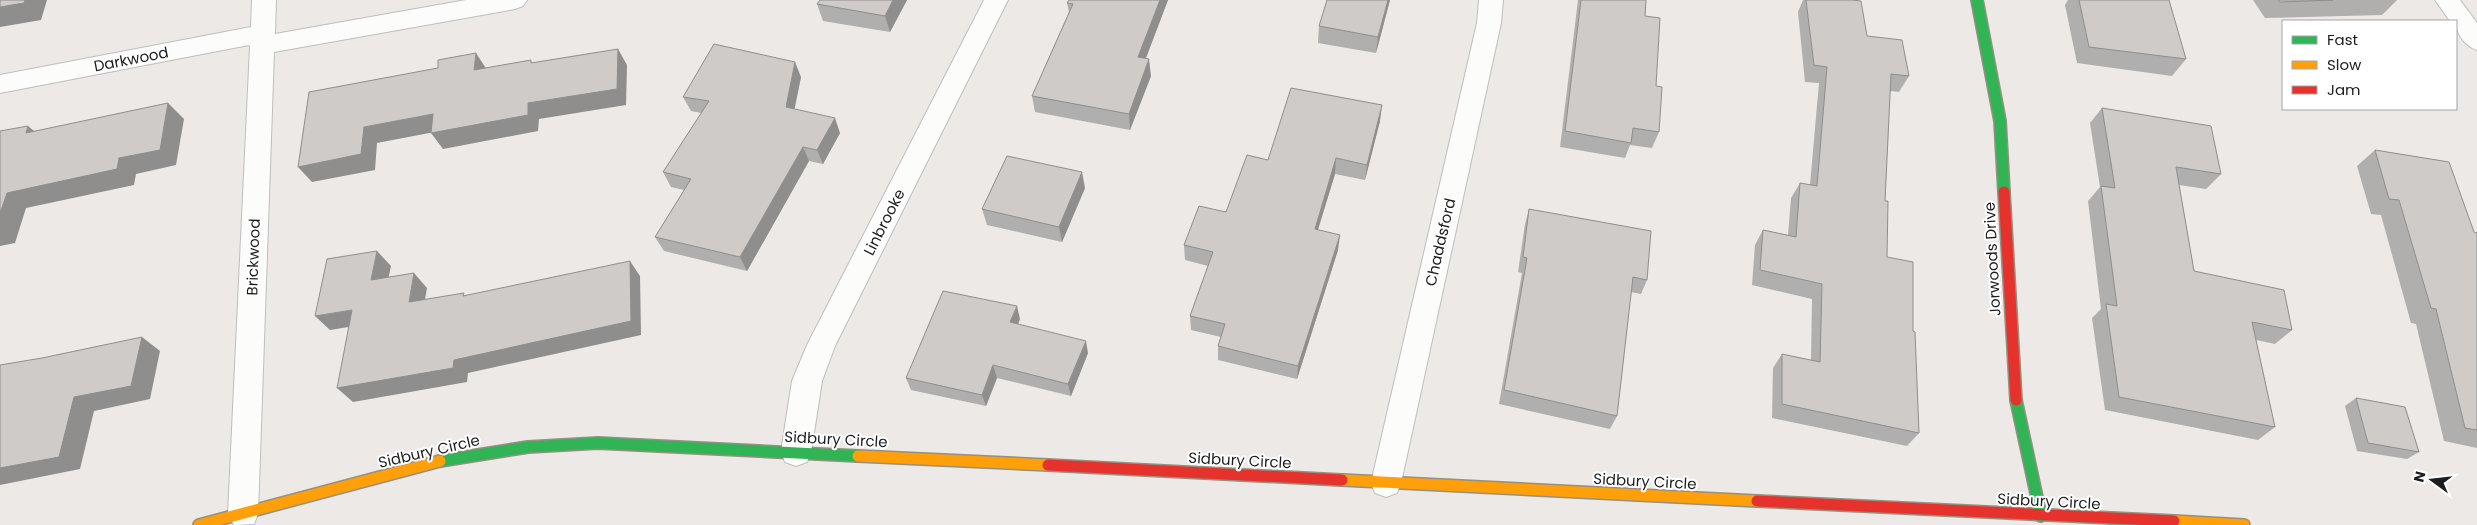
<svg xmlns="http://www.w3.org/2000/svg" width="2477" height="525" font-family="Poppins,sans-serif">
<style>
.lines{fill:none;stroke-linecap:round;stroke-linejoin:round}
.street-casing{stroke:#bfbebc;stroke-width:2}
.fast-casing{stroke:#959080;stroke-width:14}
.slow-casing{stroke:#959080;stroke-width:14}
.jam-casing{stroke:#959080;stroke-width:14}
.street{fill:#fcfcfb;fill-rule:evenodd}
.fast{stroke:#30b455;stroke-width:11}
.slow{stroke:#ff9f0a;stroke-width:11}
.jam{stroke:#e5322d;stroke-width:11}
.wall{fill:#b1afad}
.shaded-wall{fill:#908e8d}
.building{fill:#cecbc9;stroke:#908e8d}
.labels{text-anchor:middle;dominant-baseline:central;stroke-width:4;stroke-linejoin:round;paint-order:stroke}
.street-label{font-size:15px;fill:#1d1d1d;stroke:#fff}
</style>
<rect width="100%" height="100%" fill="#ece9e6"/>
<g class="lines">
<defs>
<path id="street" d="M252 0H276L275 34 466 0H527L523 6 515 9 274 52 258 514 254 524 234 525 228 514 250 47 249 45 0 93V75L251 27Z
M984 0H1008L835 346 822 381 811 452 807 462 796 466 785 462 781 452 792 381 807 345Z
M1479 0H1503L1501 23 1401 483 1397 493 1386 497 1375 493 1371 483 1477 23Z
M2435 0H2460L2477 23V50C2465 46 2456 34 2456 21H2450Z"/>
<path id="fast" d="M1977 0 2000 121 2004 192
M2016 400 2041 516
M440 461 528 447 598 443 858 456"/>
<path id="slow" d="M858 456 1048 465
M1342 480 1757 501
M2174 521 2244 525
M199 525 440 461"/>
<path id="jam" d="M2004 192 2016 400
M1048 465 1342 480
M1757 501 2174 521"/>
</defs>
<use href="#street" class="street-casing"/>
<use href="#fast" class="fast-casing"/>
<use href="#slow" class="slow-casing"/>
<use href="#jam" class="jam-casing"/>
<use href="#street" class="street"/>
<use href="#fast" class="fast"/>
<use href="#slow" class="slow"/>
<use href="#jam" class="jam"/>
</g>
<path class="wall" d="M907 0 890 32 823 21 817 4Z
M1069 0H1168L1145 59 1151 76 1130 130 1035 112 1032 96 1069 12 1067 3Z
M1390 0 1376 53 1318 43 1319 26Z
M1578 0H1646L1645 16 1656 86 1659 132 1652 148 1630 145 1625 158 1560 147Z
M1803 0H1852L1867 36 1909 76 1899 92 1890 91 1885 201 1887 257 1913 331 1919 433 1907 446 1772 418 1773 368 1782 354 1811 360 1812 299 1752 285 1755 245 1763 230 1788 235 1791 198 1800 183 1810 185 1819 83 1805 82 1798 12Z
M2068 0H2166L2186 59 2172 76 2077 63 2065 5Z
M2253 0H2397L2382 15 2265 18Z
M801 77 794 109 840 133 823 164 809 161 747 271 664 251 655 237 684 190 671 187 663 172 701 113 691 111 683 97Z
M2102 108 2221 174 2206 189 2179 185 2194 271 2292 330 2275 344 2256 340 2275 427 2258 440 2105 410 2092 318 2101 309 2088 201 2100 187 2090 123Z
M1380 121 1365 180 1335 174 1318 230 1338 250 1297 379 1218 360V346L1221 337 1191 330 1190 316 1208 266 1185 260 1184 245 1226 212 1268 160Z
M2375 150 2474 232 2477 233V448L2444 441 2416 324 2411 323 2381 215 2371 214 2357 166Z
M1085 188 1062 242 987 225 982 209Z
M1529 209 1647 280 1641 294 1631 292 1617 416 1610 429 1499 404 1522 273 1518 272 1525 224Z
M1020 319 1018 324 1088 353 1071 396 997 378 986 406 911 390 906 378Z
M2356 398 2419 452 2407 459 2357 451 2345 406Z"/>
<path class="shaded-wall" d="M25 0H47L41 20 0 27V7Z
M893 0H907L890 32 885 16Z
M1160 0H1168L1140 74 1138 57Z
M1388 0H1390L1376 53 1378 37Z
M618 49 627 65 626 105 539 119 538 131 443 149 431 133 528 103Z
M476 53 487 70H474Z
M1149 59 1151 76 1130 130 1129 114Z
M795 62 801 77 792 122 786 107Z
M168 103 184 119 176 165 136 174 134 185 26 208 15 243 0 246V213L7 193Z
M1382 105 1380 121 1365 180 1367 165Z
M433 114 445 130 377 143 375 170 312 182 298 167 364 127Z
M835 118 840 133 823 164 817 150Z
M28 126 47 142 26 133Z
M803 147 809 161 747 271 740 257Z
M1336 158 1335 174 1313 245 1315 229Z
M1082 172 1085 188 1062 242 1059 227Z
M1340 235 1338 250 1297 379 1298 366Z
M377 251 391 266 385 294 371 280Z
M630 261 640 276 641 335 468 373 467 382 353 402 337 388 454 360Z
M414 273 427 288 422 316 409 302Z
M1017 306 1020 319 1014 334 1010 322Z
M352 310 367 324 330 330 315 316Z
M142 337 160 351 150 399 94 411 80 469 0 485V468L74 397Z
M1086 341 1088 353 1071 396 1068 384Z
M993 365 997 378 986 406 982 395Z"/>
<path class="building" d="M0 0H25L24 3 0 7Z
M820 0H893L885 16 817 4Z
M1069 0H1160L1138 57 1149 59 1129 114 1032 96 1073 4 1067 3Z
M1327 0H1388L1378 37 1319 26Z
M1581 0H1646L1645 16 1660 18 1656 86 1662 87 1659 132 1633 128 1631 143 1565 131Z
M1806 0H1852L1861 1 1867 36 1902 40 1909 76 1891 74 1885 201H1888L1887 257 1913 262V331L1915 332 1919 433 1782 404V354L1820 362 1822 284 1760 270 1763 230 1796 237 1800 183 1817 186 1827 67 1814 65Z
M2079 0H2169L2186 59 2089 47Z
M2278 0H2333L2280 2Z
M714 44 795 62 786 107 835 118 817 150 803 147 740 257 655 237 691 179 663 172 709 101 683 97Z
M618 49 617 89 528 103V115L431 133 433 114 364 127 361 154 298 167 309 92 438 68V60L476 53 474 70 531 60V63Z
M1291 88 1382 105 1367 165 1336 158 1315 229 1340 235 1298 366 1218 346 1225 324 1190 316 1213 252 1184 245 1199 206 1226 212 1247 155 1268 160Z
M168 103 160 150 119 158 117 169 7 193 0 213V131L28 126 26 133Z
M2102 108 2211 126 2221 174 2176 167 2194 271 2284 290 2292 330 2252 322 2275 427 2119 397 2106 304 2117 306 2101 186 2115 188Z
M2375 150 2449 162 2474 232 2477 233V430L2465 428 2436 309 2431 308 2399 200 2389 199Z
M1007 156 1082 172 1059 227 982 209Z
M1529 209 1651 231 1647 280 1633 277 1617 416 1504 390 1527 258 1523 257Z
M377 251 371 280 414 273 409 302 464 293 463 296 630 261 631 321 454 360 453 368 337 388 352 310 315 316 327 259Z
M943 291 1017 306 1010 322 1086 341 1068 384 993 365 982 395 906 378Z
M142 337 131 386 74 397 59 457 0 468V365L42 358Z
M2356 398 2405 407 2419 452 2368 443Z"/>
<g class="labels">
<g class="street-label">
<text transform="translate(131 59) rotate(-11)">Darkwood</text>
<text transform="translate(884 222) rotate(-63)">Linbrooke</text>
<text transform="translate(1440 242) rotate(-77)">Chaddsford</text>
<text transform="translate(253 257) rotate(-88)">Brickwood</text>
<text transform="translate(1992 259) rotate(-93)">Jorwoods Drive</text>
<text transform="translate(836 439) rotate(3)">Sidbury Circle</text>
<text transform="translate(429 451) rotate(-13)">Sidbury Circle</text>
<text transform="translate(1240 460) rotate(3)">Sidbury Circle</text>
<text transform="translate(1645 481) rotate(3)">Sidbury Circle</text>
<text transform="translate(2049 501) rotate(3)">Sidbury Circle</text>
</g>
</g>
<rect x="2282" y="20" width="175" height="90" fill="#ffffff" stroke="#a5a5a5"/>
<rect x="2292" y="36" width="25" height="8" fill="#30b455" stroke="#a5a5a5"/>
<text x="2327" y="45" font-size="15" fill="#1d1d1d">Fast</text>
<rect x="2292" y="61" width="25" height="8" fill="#ff9f0a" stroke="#a5a5a5"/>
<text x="2327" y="70" font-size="15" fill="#1d1d1d">Slow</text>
<rect x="2292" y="86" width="25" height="8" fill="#e5322d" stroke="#a5a5a5"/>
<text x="2327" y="95" font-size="15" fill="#1d1d1d">Jam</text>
<g transform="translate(2432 480) rotate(285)" stroke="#ffffff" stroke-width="4" paint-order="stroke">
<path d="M0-4L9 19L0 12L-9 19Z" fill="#1d1d1d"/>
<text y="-8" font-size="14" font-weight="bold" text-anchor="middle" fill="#1d1d1d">N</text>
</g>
</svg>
